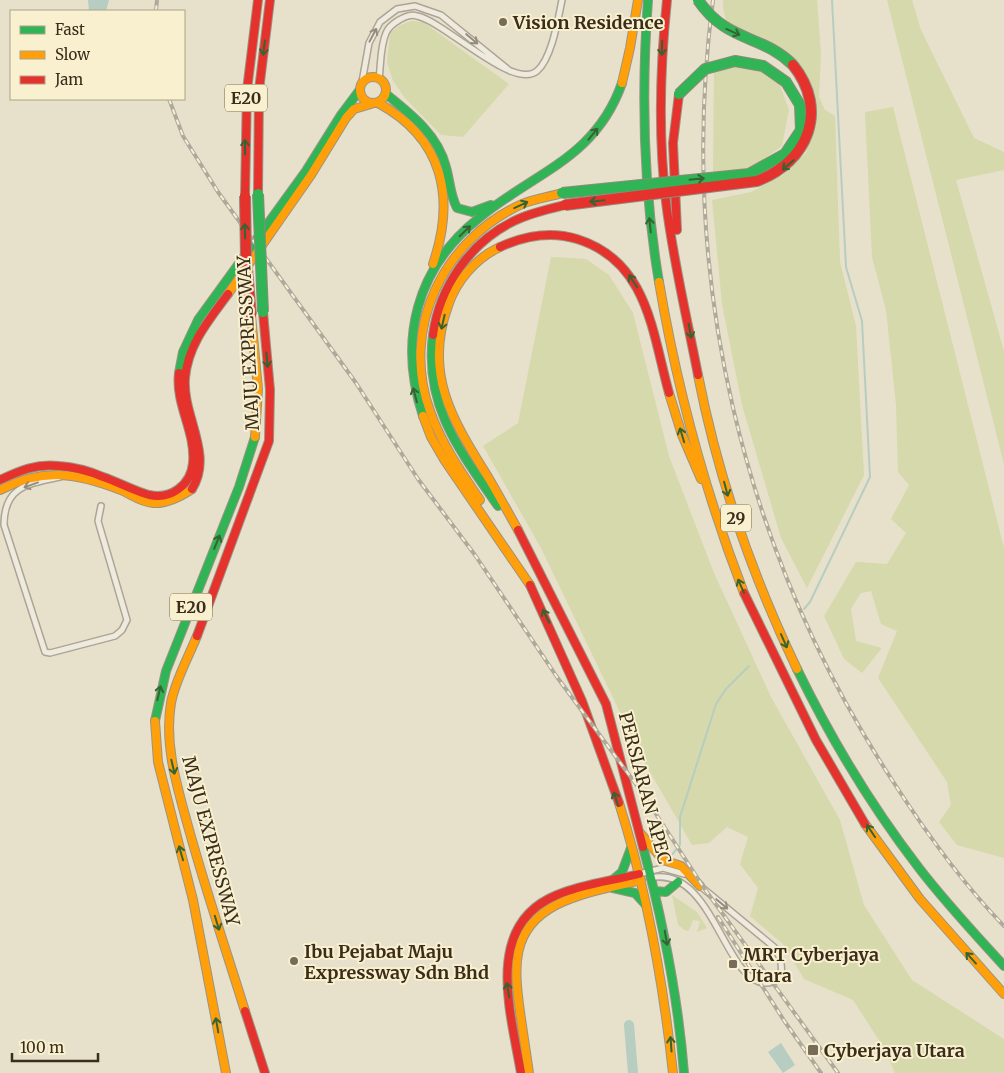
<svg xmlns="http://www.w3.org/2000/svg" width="1004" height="1073" font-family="Merriweather,serif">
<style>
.green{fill:#d5d9ab}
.water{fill:#b7cdc1}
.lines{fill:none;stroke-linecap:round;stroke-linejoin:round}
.stream{stroke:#b7cdc1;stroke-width:2}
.river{stroke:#b7cdc1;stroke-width:10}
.street-casing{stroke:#aca495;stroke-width:8}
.fast-casing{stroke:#9b9484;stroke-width:10}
.slow-casing{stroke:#9b9484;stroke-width:10}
.jam-casing{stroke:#9b9484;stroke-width:10}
.street{stroke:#eeeade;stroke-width:5}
.fast{stroke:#30b455;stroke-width:8}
.slow{stroke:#ff9f0a;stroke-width:8}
.jam{stroke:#e5322d;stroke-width:8}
.rail-casing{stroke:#ada99d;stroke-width:4}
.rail{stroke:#f9f0cf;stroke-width:2;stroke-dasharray:5.5;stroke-linecap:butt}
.fast-bridge-casing{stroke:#918a7b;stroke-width:12;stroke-linecap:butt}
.jam-bridge-casing{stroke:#918a7b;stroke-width:12;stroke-linecap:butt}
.fast-bridge{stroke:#30b455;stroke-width:10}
.jam-bridge{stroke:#e5322d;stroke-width:10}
.oneway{stroke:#376332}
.oneway2{stroke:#948c7c}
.poi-dot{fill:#776c59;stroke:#f9f0cf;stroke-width:2}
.labels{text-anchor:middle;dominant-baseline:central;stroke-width:4;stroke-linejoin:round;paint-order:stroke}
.shield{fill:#f9f0cf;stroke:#746851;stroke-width:1}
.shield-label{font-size:16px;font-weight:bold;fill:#3b2d1b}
.poi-label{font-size:18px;font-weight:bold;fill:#3b2d1b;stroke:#f9f0cf;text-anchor:start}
.street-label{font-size:18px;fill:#3b2d1b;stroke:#f9f0cf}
</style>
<rect width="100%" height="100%" fill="#e7e1cb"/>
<path class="green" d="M723 0H817L821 54 819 97 825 110 835 116 840 262 856 326 864 475 807 588 781 538 742 405 722 304 712 200 751 192 783 175 806 153 815 121 802 71 727 26 723 7Z
M887 0H912L921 30 974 138 1004 152V170L956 180 1004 351V464Z
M411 21 423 22 509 84 463 137 441 135 405 98 393 81 387 62 390 33 400 25Z
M734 60 777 77 789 110 782 146 753 167 713 174 714 64Z
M893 107 1004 548V858L957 845 939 822 951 805 947 782 878 678 897 631 881 624 871 591 861 593 851 609 856 641 882 648 862 673 844 659 824 616 856 562 887 564 906 533 891 519 909 485 898 472 896 405 886 310 872 257 865 112Z
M551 257 586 259 609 275 633 313 669 456 714 573 771 697 840 820 864 905 912 980 1004 1039V1073H895L884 1048 853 1000 804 979 783 944 750 916 758 888 740 864 748 837 727 827 709 843 692 845 642 758 541 548 483 446 518 423Z
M672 895 697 912 707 928 697 932 700 921 693 920 689 930 686 931 678 925Z"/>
<path class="water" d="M88 0H109L106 11H89Z
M781 1043 795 1065 783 1073 768 1052Z"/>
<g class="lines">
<path class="stream" d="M804 609 810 602 870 477 862 321 846 267 832 0
M670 857 680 845V817L716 704 726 689 749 666"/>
<path class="river" d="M629 1025 633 1073"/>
<defs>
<path id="street" d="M379 79C381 64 380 47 386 33 388 28 394 23 399 20 405 17 410 14 417 16 444 21 513 91 537 71 552 58 558 19 562 0
M362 82 369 43 380 22 397 9 415 6 441 15 510 71
M60 477C28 484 4 486 4 525L45 652 50 653 115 636 122 630 127 620 98 521 101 506
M639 874 663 868 684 874
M650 878C712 864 724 980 764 983 788 984 783 960 774 947L699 885"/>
<path id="fast" d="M648 0C641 95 643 187 659 282
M386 94C411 114 438 135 446 167 450 181 450 195 457 208L472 212 491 205
M433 335C424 406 460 451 498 506
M179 373 183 352 198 320 306 171 341 115 359 91
M423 416C398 340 416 268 479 218 535 172 596 158 622 83
M797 669C831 739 872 807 919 868 945 902 975 934 1004 966
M155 721 166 671 239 487 255 437
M643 847C663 922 678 996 684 1073
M610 882 622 872 631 848
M613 888 635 893 645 904
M655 891 666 892 678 882"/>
<path id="slow" d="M360 90a13 13 0 1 1 26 0a13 13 0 1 1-26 0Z
M622 83 630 48 638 0
M378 103C443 138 456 197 433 264
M500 247C476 258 456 281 448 306 423 374 453 421 488 477 498 494 508 512 518 530
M659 282C677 388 705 492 744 593
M228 294 311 175 346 118 354 109 371 104
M251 315 258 389 255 437
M698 375C718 478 752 575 797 669
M669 393 682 435 701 479
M423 416 431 437 445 461 530 585
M0 490C43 467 77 473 121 490 132 495 141 502 153 503 167 504 180 497 192 489
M480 500C461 472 441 443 430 411 400 329 443 240 522 204 534 199 549 197 562 193
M197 636C188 658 175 681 171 703 164 745 177 786 188 826 205 888 226 950 245 1011
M155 721 158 762 193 900 226 1073
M619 803C647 891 663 981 673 1073
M865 824 920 899 1004 994
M641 834 663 860 681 866 700 886
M529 1073C526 1053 523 1032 520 1012 514 968 510 929 556 905 582 892 613 887 641 880"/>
<path id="jam" d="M667 0C660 67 658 135 666 202 673 260 687 318 698 375
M258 194 259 90 270 0
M245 196 247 90 258 0
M677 230 673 143 679 94
M500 247C524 236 551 231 577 239 648 261 652 332 669 393
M433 335C439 288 470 242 514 221 530 213 548 209 565 205
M0 480C19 471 37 463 59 466 74 467 89 471 103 477 118 482 134 491 149 495 171 500 191 485 193 463 196 432 175 404 179 373
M192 489C214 454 182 416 185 378 188 344 209 320 228 294
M518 530 606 704 643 847
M530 585 582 701 619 803
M744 593 816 740 865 824
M197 636 269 441 270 390 263 312
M245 1011 265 1073
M521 1073C511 1013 483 925 557 895 583 884 612 881 639 874"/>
</defs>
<use href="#street" class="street-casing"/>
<use href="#fast" class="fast-casing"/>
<use href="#slow" class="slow-casing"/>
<use href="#jam" class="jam-casing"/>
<use href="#street" class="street"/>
<use href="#fast" class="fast"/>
<use href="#slow" class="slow"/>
<use href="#jam" class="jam"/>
<defs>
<path id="rail" d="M713 0C677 275 742 551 894 783 927 834 962 883 1004 926
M156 11 157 0
M169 99 183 136 218 192 356 383 418 479 475 555 557 677 641 791 704 888 838 1073
M718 917 785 1022 821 1073"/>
</defs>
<use href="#rail" class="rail-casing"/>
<use href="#rail" class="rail"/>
<defs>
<path id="fast-bridge" d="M698 0C727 43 762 34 793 65
M562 193 749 174 785 154 801 130 800 105 786 82 763 66 735 61 705 69 679 94
M258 194 263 312"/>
<path id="jam-bridge" d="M245 196 246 257 251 315
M565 205 757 181C808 162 829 110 793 65"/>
</defs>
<use href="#fast-bridge" class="fast-bridge-casing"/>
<use href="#jam-bridge" class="jam-bridge-casing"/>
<use href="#fast-bridge" class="fast-bridge"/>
<use href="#jam-bridge" class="jam-bridge"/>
</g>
<defs><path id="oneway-shaft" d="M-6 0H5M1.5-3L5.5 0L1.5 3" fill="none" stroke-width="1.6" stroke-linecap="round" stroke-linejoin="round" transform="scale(1.25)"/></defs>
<g class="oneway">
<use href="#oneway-shaft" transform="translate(733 32) rotate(24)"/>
<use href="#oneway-shaft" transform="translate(264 48) rotate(97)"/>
<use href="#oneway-shaft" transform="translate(662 48) rotate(91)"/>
<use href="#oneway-shaft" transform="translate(593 134) rotate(-51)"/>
<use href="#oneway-shaft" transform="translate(245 147) rotate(-90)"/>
<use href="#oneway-shaft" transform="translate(788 165) rotate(140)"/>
<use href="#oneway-shaft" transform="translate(697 179) rotate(-6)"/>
<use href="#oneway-shaft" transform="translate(597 201) rotate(174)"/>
<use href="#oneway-shaft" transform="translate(521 205) rotate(-25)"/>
<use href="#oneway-shaft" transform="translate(650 225) rotate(-96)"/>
<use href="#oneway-shaft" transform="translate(245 231) rotate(-91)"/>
<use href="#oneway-shaft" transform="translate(465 231) rotate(-44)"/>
<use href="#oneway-shaft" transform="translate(633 281) rotate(-123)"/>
<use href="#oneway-shaft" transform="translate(443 322) rotate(103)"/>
<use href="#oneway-shaft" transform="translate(690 331) rotate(79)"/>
<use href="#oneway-shaft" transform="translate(267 360) rotate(85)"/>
<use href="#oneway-shaft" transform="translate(415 395) rotate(-105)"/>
<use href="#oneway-shaft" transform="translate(682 435) rotate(-107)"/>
<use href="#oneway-shaft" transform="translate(726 489) rotate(75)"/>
<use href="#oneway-shaft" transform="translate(217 542) rotate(-68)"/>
<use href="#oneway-shaft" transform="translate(741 586) rotate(-114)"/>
<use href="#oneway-shaft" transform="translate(546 616) rotate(-116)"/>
<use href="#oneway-shaft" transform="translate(784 641) rotate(66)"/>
<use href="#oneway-shaft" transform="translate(159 693) rotate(-77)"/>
<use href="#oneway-shaft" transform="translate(173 767) rotate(77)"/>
<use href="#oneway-shaft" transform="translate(616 799) rotate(-108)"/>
<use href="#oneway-shaft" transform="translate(871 831) rotate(-124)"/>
<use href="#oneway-shaft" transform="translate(181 853) rotate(-106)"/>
<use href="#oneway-shaft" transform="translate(217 923) rotate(73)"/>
<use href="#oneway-shaft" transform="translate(666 938) rotate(80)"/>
<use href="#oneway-shaft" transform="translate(971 958) rotate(-132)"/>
<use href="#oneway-shaft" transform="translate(508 990) rotate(-99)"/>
<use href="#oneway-shaft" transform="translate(217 1025) rotate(-100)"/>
<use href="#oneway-shaft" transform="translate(671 1044) rotate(-94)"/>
</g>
<g class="oneway2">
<use href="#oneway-shaft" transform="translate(373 35) rotate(-62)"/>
<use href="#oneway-shaft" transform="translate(472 39) rotate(40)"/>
<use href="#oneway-shaft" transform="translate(31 485) rotate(160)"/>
<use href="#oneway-shaft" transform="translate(722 904) rotate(40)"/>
</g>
<g class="poi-dot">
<circle cx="503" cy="22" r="5"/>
<circle cx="294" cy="961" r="5"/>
<rect x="728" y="959" width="10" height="10" rx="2.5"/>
<rect x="807" y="1044" width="12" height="12" rx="2.5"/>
</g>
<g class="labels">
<g class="shield">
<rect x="225" y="84.5" width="42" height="27" rx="4"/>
<rect x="721" y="504.5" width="30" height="27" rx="4"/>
<rect x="170" y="593.5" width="42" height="27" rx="4"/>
</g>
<g class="shield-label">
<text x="246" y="98">E20</text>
<text x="736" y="518">29</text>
<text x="191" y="607">E20</text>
</g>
<g class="poi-label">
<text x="513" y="22">Vision Residence</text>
<text x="304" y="951">Ibu Pejabat Maju<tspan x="304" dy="21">Expressway Sdn Bhd</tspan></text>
<text x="743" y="954">MRT Cyberjaya<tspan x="743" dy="21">Utara</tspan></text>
<text x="824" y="1050">Cyberjaya Utara</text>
</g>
<g class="street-label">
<text transform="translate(248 343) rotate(-93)">MAJU EXPRESSWAY</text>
<text transform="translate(645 788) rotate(75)">PERSIARAN APEC</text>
<text transform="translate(211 841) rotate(75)">MAJU EXPRESSWAY</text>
</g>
</g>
<rect x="10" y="10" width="175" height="90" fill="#f9f0cf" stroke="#ada287"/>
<rect x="20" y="26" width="25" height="8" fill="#30b455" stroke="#ada287"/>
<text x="55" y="35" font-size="15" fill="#3b2d1b">Fast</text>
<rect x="20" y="51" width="25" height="8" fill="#ff9f0a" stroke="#ada287"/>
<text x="55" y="60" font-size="15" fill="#3b2d1b">Slow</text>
<rect x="20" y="76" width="25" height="8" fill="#e5322d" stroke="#ada287"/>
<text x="55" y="85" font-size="15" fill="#3b2d1b">Jam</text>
<path d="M12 1053v8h86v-8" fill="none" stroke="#3b2d1b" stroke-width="2.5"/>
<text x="20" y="1053" font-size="15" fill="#3b2d1b" stroke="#f9f0cf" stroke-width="4" paint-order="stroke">100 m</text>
</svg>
